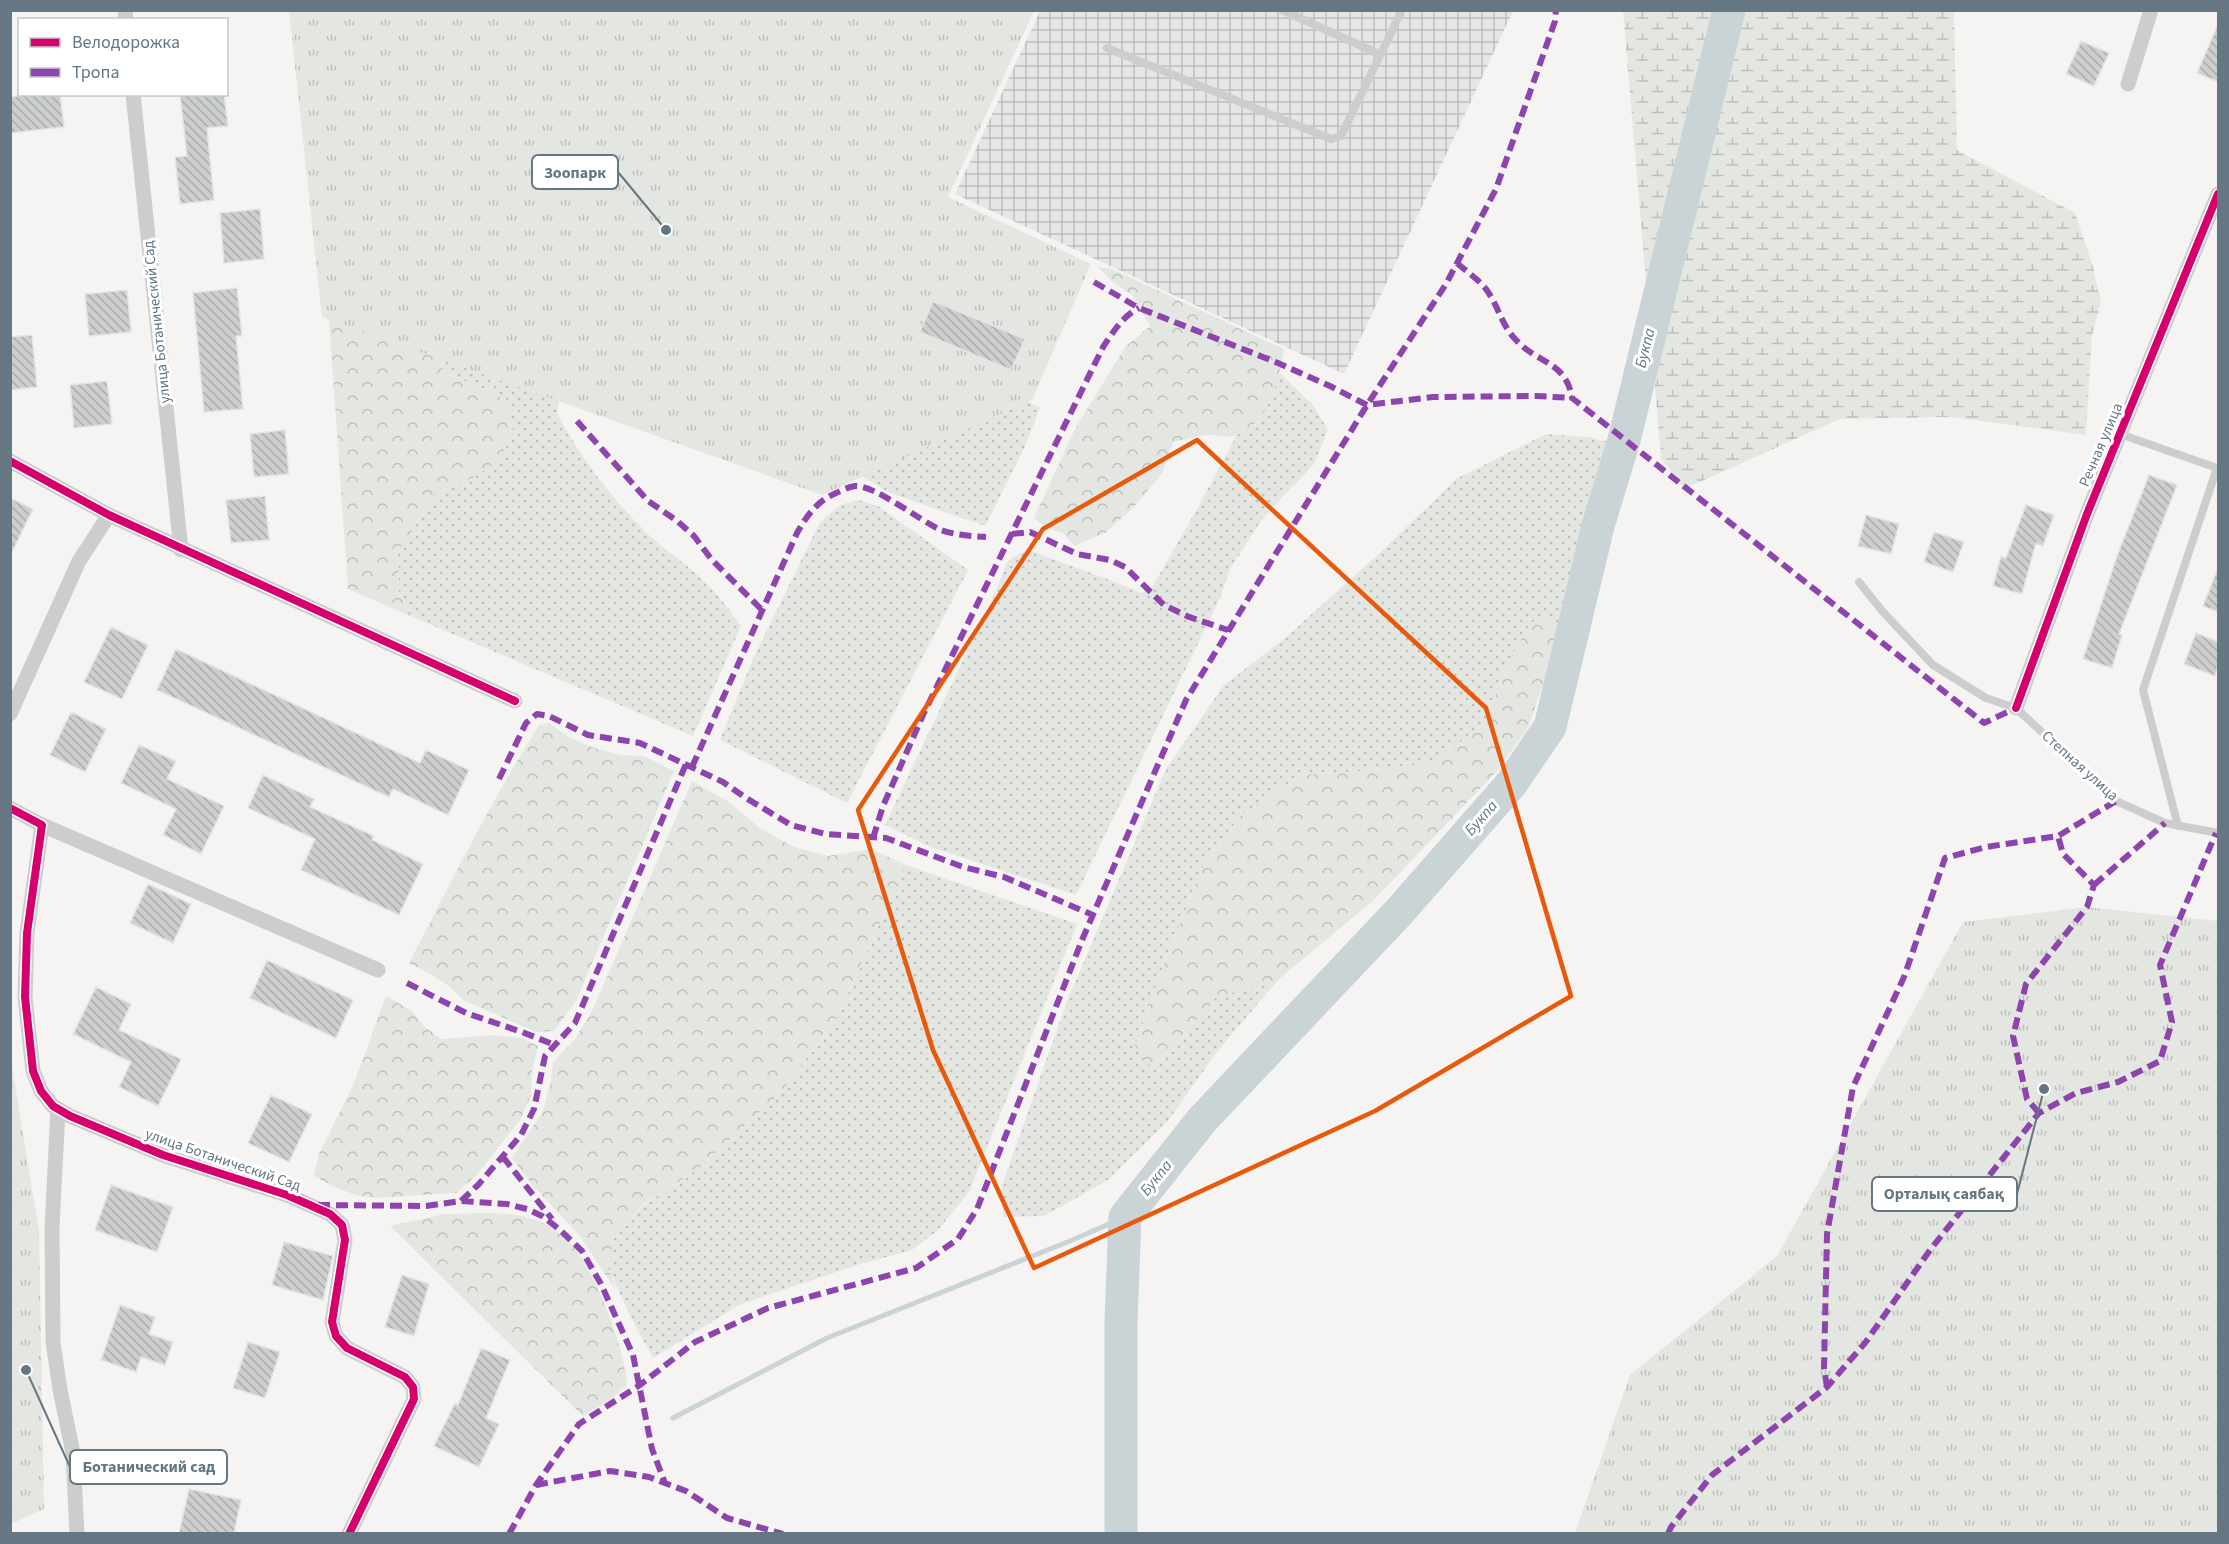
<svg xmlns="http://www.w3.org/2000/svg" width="2229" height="1544" font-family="'Source Sans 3',sans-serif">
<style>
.industrial{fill:url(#industrial-grid)}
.grass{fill:url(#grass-dots)}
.forest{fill:url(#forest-crowns)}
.wetland{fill:url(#wetland-marsh)}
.park{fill:url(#park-tufts)}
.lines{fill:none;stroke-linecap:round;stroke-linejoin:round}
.stream{stroke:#cad3d5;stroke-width:5}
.river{stroke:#cad3d5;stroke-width:33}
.building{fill:url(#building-back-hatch);stroke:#e4e4e3;stroke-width:1.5}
.lane{stroke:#cccece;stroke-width:8}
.street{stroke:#cccece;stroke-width:15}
.quiet{stroke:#8e44ad;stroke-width:6;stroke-dasharray:12 6;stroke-linecap:butt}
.cycleway-casing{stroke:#fff;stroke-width:11}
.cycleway{stroke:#d6006c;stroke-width:8}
.marked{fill:none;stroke:#e8590c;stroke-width:4.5;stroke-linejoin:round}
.labels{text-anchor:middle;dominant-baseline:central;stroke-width:6;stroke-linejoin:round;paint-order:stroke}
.street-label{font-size:15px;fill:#647783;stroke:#fff}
.water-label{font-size:16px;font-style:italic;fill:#607980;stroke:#fff}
.leader{fill:none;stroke:#647783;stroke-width:2}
.callout-dot{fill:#647783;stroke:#fff;stroke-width:2}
.callout{fill:#fff;stroke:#647783;stroke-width:2}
.callout-label{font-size:16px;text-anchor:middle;font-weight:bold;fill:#647783}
</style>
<defs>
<pattern id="industrial-grid" width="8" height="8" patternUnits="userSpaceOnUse" patternTransform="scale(1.5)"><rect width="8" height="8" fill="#e5e6e5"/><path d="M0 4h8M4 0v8" fill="none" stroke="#bdbfbf"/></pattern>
<pattern id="grass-dots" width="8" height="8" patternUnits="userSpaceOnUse" patternTransform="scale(1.5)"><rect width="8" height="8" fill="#e4e7e1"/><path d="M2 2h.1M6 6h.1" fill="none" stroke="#bcc0bc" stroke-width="1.8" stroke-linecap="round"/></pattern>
<pattern id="forest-crowns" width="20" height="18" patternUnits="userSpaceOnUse" patternTransform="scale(1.5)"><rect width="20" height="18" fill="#e4e7e1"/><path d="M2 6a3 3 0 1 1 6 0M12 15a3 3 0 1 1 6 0" fill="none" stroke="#bcc0bc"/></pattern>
<pattern id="wetland-marsh" width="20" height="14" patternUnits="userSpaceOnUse" patternTransform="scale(1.5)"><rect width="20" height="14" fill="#e4e7e1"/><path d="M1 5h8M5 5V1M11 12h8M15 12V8" fill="none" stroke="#bcc0bc"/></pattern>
<pattern id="park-tufts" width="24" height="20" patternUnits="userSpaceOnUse" patternTransform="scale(1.5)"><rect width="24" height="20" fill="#e4e7e1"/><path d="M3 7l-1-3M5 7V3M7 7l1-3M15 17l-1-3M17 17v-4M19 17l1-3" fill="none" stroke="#bcc0bc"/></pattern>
<pattern id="building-back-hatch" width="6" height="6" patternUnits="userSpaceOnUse" patternTransform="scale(1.5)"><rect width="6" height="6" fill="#cdcece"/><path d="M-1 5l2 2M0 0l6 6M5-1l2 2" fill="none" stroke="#aaacad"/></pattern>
</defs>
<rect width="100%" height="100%" fill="#f5f4f3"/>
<path class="industrial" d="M1040 11H1513L1344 374 955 194Z"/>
<path class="grass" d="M491 253 570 357 557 413C580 457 611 498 647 533 661 547 678 558 693 571 712 587 727 606 741 626L693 736 415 618 399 592 398 551 437 493 474 477 507 400 440 370Z
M1280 373 1314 406 1328 430 1314 464 1263 518 1230 569 1220 598 1076 895 928 846 885 825 995 593 1008 561 1028 549C1065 565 1104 576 1141 593L1151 589 1196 511 1236 436 1255 424 1271 399Z
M990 382 1040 408 1024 449 985 526 890 493 848 468Z
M1546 434 1589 437 1613 443 1556 646V617L1504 670 1487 720 1435 763 1365 771 1301 775 1240 816 1203 867 1163 966 1135 1046 1152 1067 1179 1041 1216 997 1278 980 1216 1053 1168 1121 1108 1180 1044 1216 1003 1217 1002 1185 1068 999 1166 769 1224 685 1284 639 1382 551 1456 479Z
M858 500 878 506 968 570 847 803 720 740 753 659 820 522 840 505Z
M906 865 1077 924 969 1192 938 1230 912 1250 857 1265 741 1304 653 1358 631 1318 608 1268 613 1240 641 1207 697 1170 781 1092 838 1016Z"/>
<path class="forest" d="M1098 267 1112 269 1284 349C1279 379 1270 422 1237 435 1228 439 1215 434 1205 435 1195 436 1183 440 1173 442L1163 472 1133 508 1105 533 1074 546 1063 533 1046 528 1034 518 1075 429 1125 347 1150 326 1132 295 1111 281Z
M327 292 450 346 440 370 507 400 514 434 497 462 474 477 437 493 398 551 399 592 415 618 348 589Z
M1556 616V646L1528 728 1498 770 1373 901 1278 980 1216 997 1179 1041 1151 1068 1135 1046 1163 966 1203 867 1240 816 1301 775 1365 771 1435 763 1487 720 1504 670 1531 622Z
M549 723 569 737 594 748 621 755 644 756 674 771 576 1001 554 1031 536 1032 463 1000 450 987 434 976 409 963C451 882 491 801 539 725Z
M692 781 729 802 761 829 794 847 828 856 871 849 906 865 838 1016 781 1092 697 1170 641 1206 613 1240 608 1268 617 1292 580 1236 533 1186 512 1158 543 1111 551 1080 553 1062 575 1039 592 1011Z
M386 996 412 1011 424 1026 441 1039 493 1035 522 1038 538 1046 532 1070 531 1096 520 1120 476 1176 456 1193 375 1198 356 1195 334 1187 314 1176 319 1154 355 1081Z
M444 1214C472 1214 505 1210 532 1219 548 1223 567 1238 577 1251 598 1279 625 1350 627 1385L611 1399 583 1416 390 1226Z"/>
<path class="wetland" d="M1623 11H1954L1957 150 2075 213 2093 267 2101 302 2092 335 2086 435 1951 417 1840 419 1684 489 1661 458Z"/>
<path class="park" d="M289 11H1034L948 197 1091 264 1032 400 822 495 322 317Z
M2087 907 2218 921V1533H1575L1630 1375 1777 1256 1963 922Z
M11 1060 39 1231 44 1509 11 1524Z"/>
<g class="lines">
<path class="stream" d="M673 1418 827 1338 1070 1241 1125 1217"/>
<path class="river" d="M1121 1534V1322L1125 1217 1202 1120 1399 912 1511 784 1550 727 1598 526 1624 440 1729 10"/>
</g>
<path class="building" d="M2218 24V82L2197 73Z
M2081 41 2109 53 2094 86 2066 74Z
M32 94H60L64 127 10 133V97Z
M180 94H224L228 126 207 128 214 200 180 204 175 157 187 156Z
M260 209 264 259 224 263 220 213Z
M237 288 242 336H236L243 409 204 412 193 293Z
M127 290 131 332 89 336 85 294Z
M933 301 1025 339 1011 370 920 332Z
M32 335 37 387 10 390V337Z
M107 381 112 424 74 428 70 385Z
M285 430 289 474 254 477 250 434Z
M2149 475 2177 485 2119 634 2122 635 2112 668 2083 659 2117 556Z
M265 496 269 540 231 543 226 500Z
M10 498 33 509 10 556Z
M2026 505 2054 515 2043 546 2036 543 2022 594 1993 586 2001 556 2006 558Z
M1866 515 1899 524 1891 554 1858 546Z
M1934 532 1964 542 1953 572 1924 562Z
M2218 568V612L2203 606Z
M111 627 148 645 122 699 84 682Z
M2196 633 2218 642V666L2215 676 2184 664Z
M176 649 420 763 426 750 469 770 448 815 393 789 389 797 157 690Z
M71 712 106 729 85 772 50 755Z
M139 745 176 761 167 779 224 806 201 854 163 835 176 809 121 783Z
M263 775 314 799 310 807 374 836 372 840 423 864 399 915 301 870 315 839 248 808Z
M148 884 191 904 173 943 130 923Z
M267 960 353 1000 336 1038 250 998Z
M96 987 131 1004 119 1030 181 1059 158 1106 119 1087 131 1062 73 1034Z
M271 1095 312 1114 289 1162 248 1143Z
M111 1185 173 1207 157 1252 95 1230Z
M284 1242 333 1256 323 1300 272 1285Z
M402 1275 429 1284 414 1336 385 1327Z
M120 1305 155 1317 149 1334 173 1342 165 1365 141 1357 136 1372 101 1360Z
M248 1342 280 1352 265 1398 233 1388Z
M481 1348 510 1360 486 1418 499 1424 479 1467 434 1446 455 1403 458 1405Z
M189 1489 241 1500 234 1533H179Z"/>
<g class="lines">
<path class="lane" d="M1282 10 1379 54
M1107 48 1331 139 1341 136 1402 10
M2120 434 2217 468 2143 690 2178 826
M1859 582 1883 612 1933 665 1986 698 2016 708 2116 801 2165 823 2218 833"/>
<path class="street" d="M125 10 126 20
M2128 84 2151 10
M133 94 181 550
M10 461 109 515 515 701
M2016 708 2087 514 2218 194
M10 714 79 561 109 515
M10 808 42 825 27 933 25 997 33 1071 41 1091 53 1106 70 1116 163 1155 287 1195 330 1214 342 1225 345 1240 332 1322 336 1336 347 1348 405 1377 413 1387 414 1399 349 1534
M42 825 378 970
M58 1110 52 1227 53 1342 60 1390 73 1453 77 1534"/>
<path class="quiet" d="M1457 263C1467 272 1481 281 1488 292 1499 308 1502 326 1516 340 1538 364 1566 361 1572 398L1984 723 2016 708
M1094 282 1139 308 1278 363 1330 386 1367 405 1433 397 1537 396 1572 398
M577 421 648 501 676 520 694 536 712 560 762 610
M1012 534 1030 532 1077 554 1110 560 1125 567 1164 605 1189 617 1228 630
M692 767 797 533C806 517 816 502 834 494 840 491 848 487 855 486 875 485 920 521 941 530 955 535 971 536 986 537
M499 779 526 723 537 714 549 716 588 735 640 743 723 782 746 798 791 825 826 834 886 838 963 867 1004 877 1093 915
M873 838 883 806 923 715 1103 347C1113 332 1123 316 1139 308
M2094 885 2165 823
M407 983 466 1013 522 1032 555 1045
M2039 1113 2027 1099 2013 1036 2026 984 2087 907 2094 885 2063 854 2058 836
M503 1157 552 1219
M461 1201 478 1185 521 1135 534 1109 545 1056 575 1023 686 764
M318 1205 426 1206 461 1201 507 1204 527 1209 542 1216 559 1229 582 1251 601 1284 633 1355 652 1449 665 1483
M1827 1387 1824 1368 1827 1234 1853 1087 1904 977 1945 858 1986 847 2058 836 2116 801
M536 1485 610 1471 649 1477 686 1491 727 1518 783 1534
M509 1534 536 1485 579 1424 640 1385 695 1342 768 1308 916 1268 958 1239 977 1209 1082 940 1186 700 1367 405 1446 284 1496 189 1555 21 1556 10
M1668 1534 1671 1527 1712 1475 1827 1387 1865 1343 1930 1250 2039 1113 2076 1093 2118 1082 2160 1061 2172 1022 2160 965 2216 833"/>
<defs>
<path id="cycleway" d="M10 461 109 515 515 701
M2016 708 2087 514 2218 194
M10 808 42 825 27 933 25 997 33 1071 41 1091 53 1106 70 1116 163 1155 287 1195 330 1214 342 1225 345 1240 332 1322 336 1336 347 1348 405 1377 413 1387 414 1399 349 1534"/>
</defs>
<use href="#cycleway" class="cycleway-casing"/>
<use href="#cycleway" class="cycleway"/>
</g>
<path class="marked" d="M1197 440 1486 708 1571 996 1375 1111 1034 1268 933 1050 858 810 1043 529Z"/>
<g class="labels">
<g class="street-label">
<text transform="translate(157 322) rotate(-96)">улица Ботанический Сад</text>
<text transform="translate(2101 445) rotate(-67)">Речная улица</text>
<text transform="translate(2080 766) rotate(42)">Степная улица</text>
<text transform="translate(223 1160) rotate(19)">улица Ботанический Сад</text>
</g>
<g class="water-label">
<text transform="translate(1645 348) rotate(-76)">Букпа</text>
<text transform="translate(1481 818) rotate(-49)">Букпа</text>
<text transform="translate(1156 1178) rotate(-51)">Букпа</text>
</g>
</g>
<path class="leader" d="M666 230L618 172M2044 1089L2017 1194M26 1370L70 1467"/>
<g class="callout-dot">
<circle cx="666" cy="230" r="6"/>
<circle cx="2044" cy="1089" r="6"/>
<circle cx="26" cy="1370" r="6"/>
</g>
<g class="callout">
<rect x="532" y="155" width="86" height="34" rx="6"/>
<rect x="1872" y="1177" width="145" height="34" rx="6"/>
<rect x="70" y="1450" width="157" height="34" rx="6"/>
</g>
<g class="callout-label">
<text x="575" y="178">Зоопарк</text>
<text x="1944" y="1199">Орталық саябақ</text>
<text x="149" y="1472">Ботанический сад</text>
</g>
<rect width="2229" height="1544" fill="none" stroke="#647783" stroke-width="24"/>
<rect x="18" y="18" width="210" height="78" fill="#ffffff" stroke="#c1c9cd" stroke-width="1.5"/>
<rect x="30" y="38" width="30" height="9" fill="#d6006c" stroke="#c1c9cd" stroke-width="1.5"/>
<text x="72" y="48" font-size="18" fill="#647783">Велодорожка</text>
<rect x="30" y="68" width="30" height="9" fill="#8e44ad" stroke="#c1c9cd" stroke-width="1.5"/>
<text x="72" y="78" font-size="18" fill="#647783">Тропа</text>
</svg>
